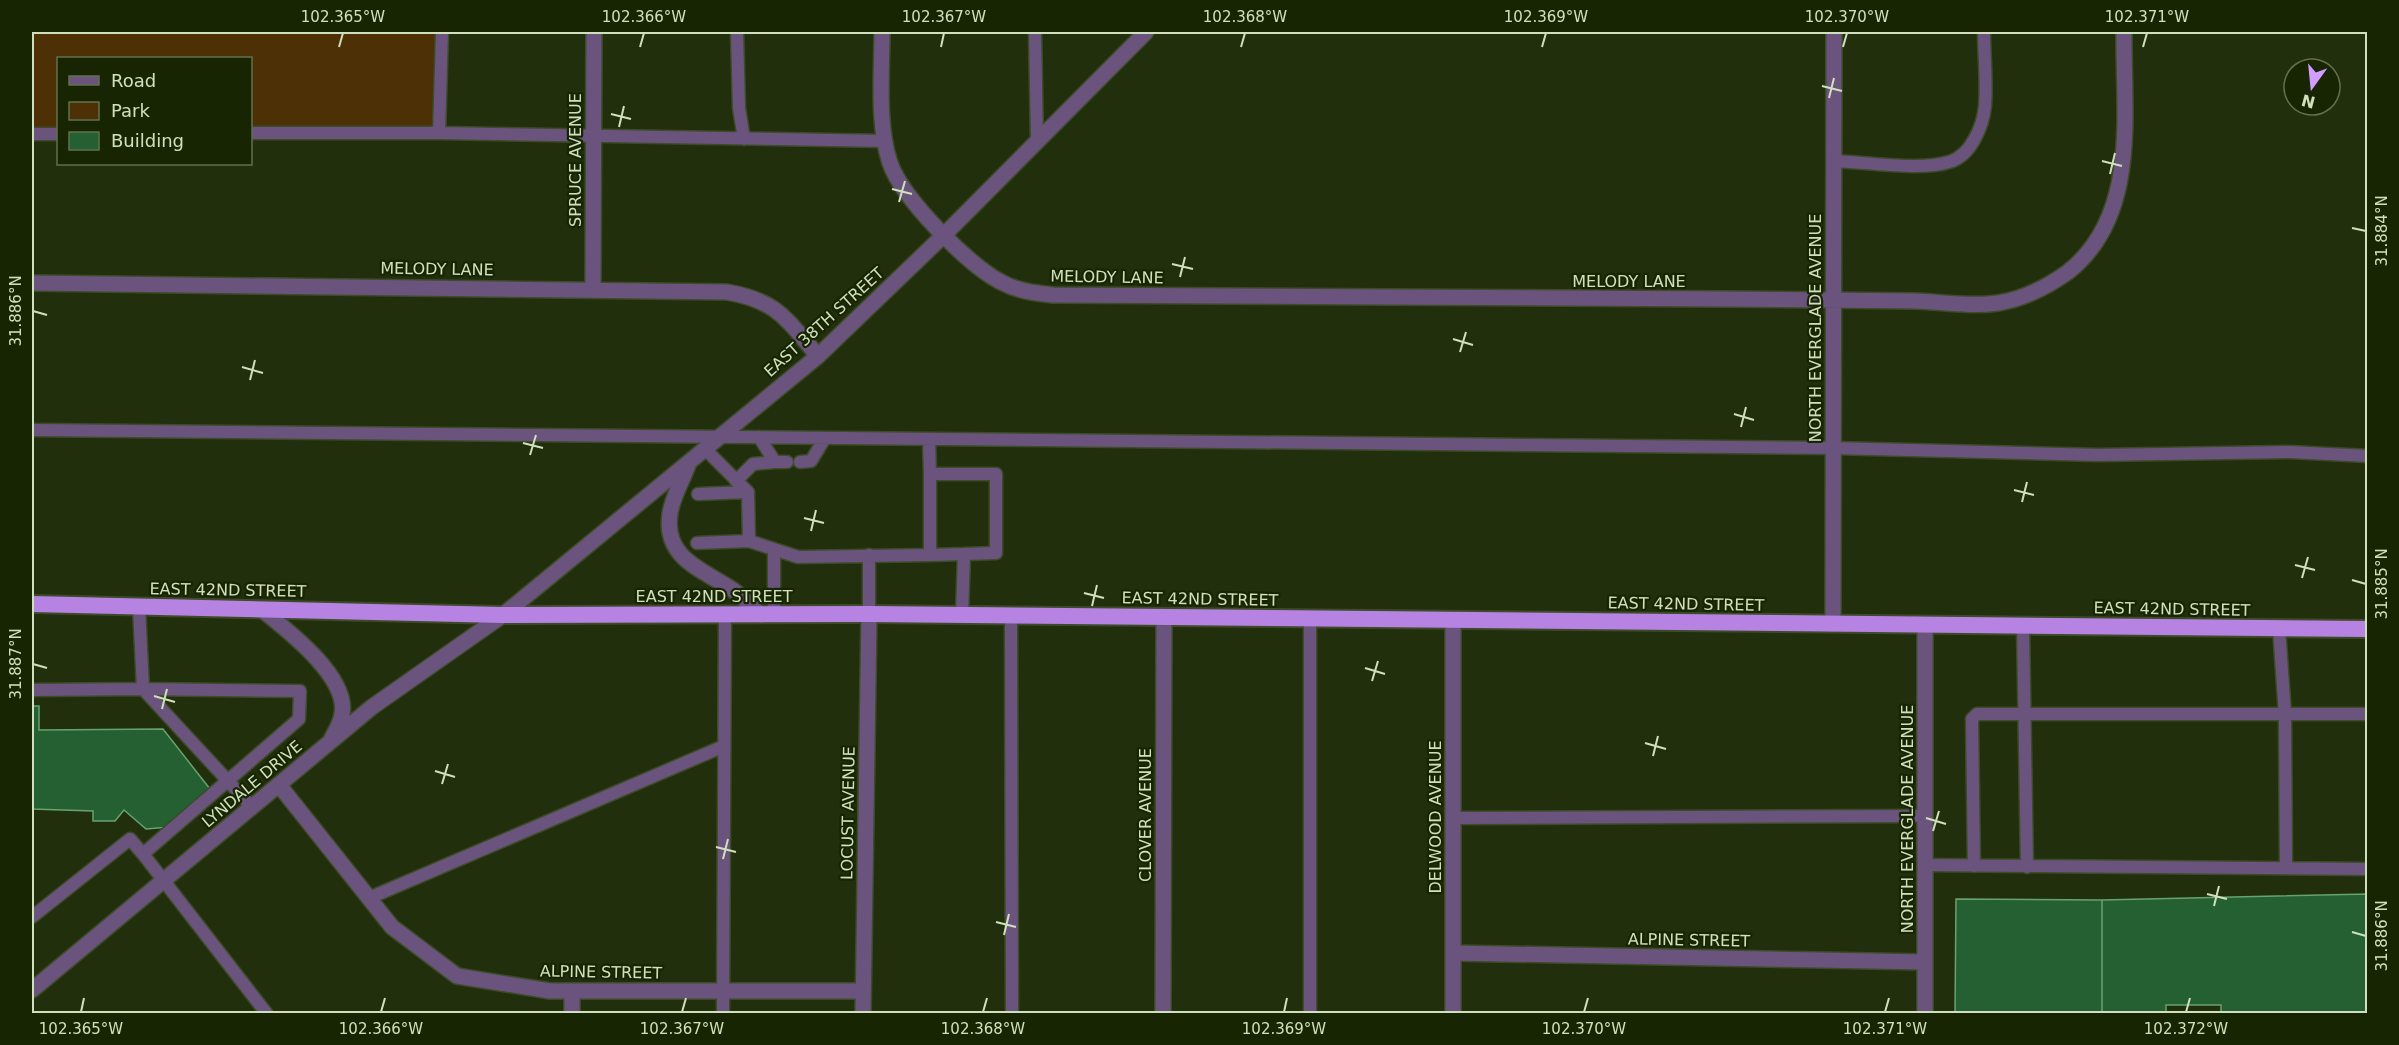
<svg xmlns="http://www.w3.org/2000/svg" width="2399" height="1045" font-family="'DejaVu Sans',sans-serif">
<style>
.green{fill:#4e3007}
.building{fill:#246031;stroke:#67a370;stroke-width:1.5}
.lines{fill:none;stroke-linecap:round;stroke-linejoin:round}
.service-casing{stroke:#3d4b28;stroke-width:15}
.minor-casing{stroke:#3d4b28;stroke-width:18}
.tertiary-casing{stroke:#3d4b28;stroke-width:18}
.trunk-casing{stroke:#3d4b28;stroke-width:20}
.service{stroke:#6a547d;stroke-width:12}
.minor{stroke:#6a547d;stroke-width:15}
.tertiary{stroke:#6a547d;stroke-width:15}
.trunk{stroke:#b683e2;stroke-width:16}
.ticks{fill:none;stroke:#d0e0be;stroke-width:2}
.labels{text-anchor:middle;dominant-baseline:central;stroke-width:4.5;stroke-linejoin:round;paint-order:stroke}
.street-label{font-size:16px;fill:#d0e0be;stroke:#172502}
.neatline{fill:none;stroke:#d0e0be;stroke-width:2}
.ticks-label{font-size:15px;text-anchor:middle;fill:#d0e0be}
</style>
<rect width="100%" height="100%" fill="#212f0c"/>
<path class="green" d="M32 32H446L444 137 251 135 250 58H58V134L32 133Z"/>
<path class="building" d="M32 706H39V730L163 729 210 789 170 827 146 829 124 810 115 821H93V811L32 809Z
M2368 894V1014H2221V1005H2166V1014H2102V900Z
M1956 899 2102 900V1014H1955Z"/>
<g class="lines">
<defs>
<path id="service" d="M737 32 739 108 744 139
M1035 32 1037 141
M250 133H439L886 141
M439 133 442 32
M32 134H58
M1833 161C1865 162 1921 171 1949 162 1971 156 1983 126 1985 106 1987 82 1984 56 1984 32
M32 430 1833 448 2098 455 2290 452 2368 456
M759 437 775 462H787
M929 439 930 474
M705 449 748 492 749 541
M800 462 811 461 825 438
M736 481 753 464 775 462
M698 494 748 492
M697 543 749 541 798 557 930 555V474H996V553L964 554 962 615
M930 555 964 554
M774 614V549
M869 614V555
M1011 616 1012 1014
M2023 626 2027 867
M2279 628 2285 715 2286 868
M143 689 300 691 299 719 143 854 267 1014
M143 689 252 807
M32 690 143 689 139 607
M1453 818 1925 816
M1925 865 2368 869
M1974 866 1972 719 1977 714H2368
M369 898 724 746
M32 917 130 839 143 854
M723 1014 725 614
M1310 1014V619"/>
<path id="minor" d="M882 32C882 72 877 125 890 163 902 198 968 265 1001 282 1017 291 1035 293 1053 295 1276 296 1499 298 1722 299 1786 300 1850 300 1915 301 1942 302 1971 307 1998 303 2023 299 2047 287 2068 272 2140 215 2123 113 2124 32
M32 283 727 292C778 301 786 319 818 356
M593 289 594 32
M1453 620V1014
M1833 624 1834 32
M1925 625V1014
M279 785 392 927 457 976 550 991H863
M1453 953 1925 962
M572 991V1014
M863 1014 869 614
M1163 1014 1164 617"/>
<path id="tertiary" d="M689 462C684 479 672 496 670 514 663 559 704 570 733 590 743 597 752 607 761 615
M261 609C287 630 349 677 342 714 341 723 335 732 331 740
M32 990 372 707 503 615 818 356 945 234 1146 32"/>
<path id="trunk" d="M32 604 503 615 869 614 2368 629"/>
</defs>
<use href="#service" class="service-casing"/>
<use href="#minor" class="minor-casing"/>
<use href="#tertiary" class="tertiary-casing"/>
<use href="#trunk" class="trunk-casing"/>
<use href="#service" class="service"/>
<use href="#minor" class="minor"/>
<use href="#tertiary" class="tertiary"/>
<use href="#trunk" class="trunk"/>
</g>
<path class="ticks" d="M339 47 343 33M640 47 644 33M941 47 944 33M1241 47 1245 33M1542 47 1546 33M1843 47 1847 33M2143 47 2147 33M1822 86 1842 91M1829 98 1834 78M611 114 631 119M619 127 624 106M2102 161 2122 166M2110 174 2115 153M892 189 912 194M899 202 905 181M2352 228 2366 231M1172 264 1193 269M1180 277 1185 257M33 311 47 315M1453 339 1473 345M1460 352 1466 332M242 367 263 373M250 380 255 360M1734 414 1754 420M1741 427 1746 407M523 443 543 448M530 455 536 435M2014 490 2034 495M2022 502 2027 482M804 518 824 523M811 531 816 510M2295 565 2315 570M2302 578 2308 557M2352 580 2366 584M1084 593 1104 598M1092 606 1097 585M33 664 47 668M1365 668 1385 674M1372 681 1378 661M154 696 175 702M162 709 167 689M1645 743 1666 749M1653 756 1658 736M435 771 455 777M442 784 448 764M1926 818 1946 824M1933 831 1939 811M716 847 736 852M723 859 728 839M2207 894 2227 899M2214 906 2219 886M996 922 1016 927M2352 932 2366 936M1004 935 1009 914M81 1012 84 998M381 1012 385 998M682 1012 686 998M983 1012 987 998M1284 1012 1287 998M1584 1012 1588 998M1885 1012 1889 998M2186 1012 2190 998"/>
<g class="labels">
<g class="street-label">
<text transform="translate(575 160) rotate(-90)">SPRUCE AVENUE</text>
<text transform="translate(437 269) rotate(1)">MELODY LANE</text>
<text transform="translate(1107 277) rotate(1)">MELODY LANE</text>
<text x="1629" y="281">MELODY LANE</text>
<text transform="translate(824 322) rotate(-42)">EAST 38TH STREET</text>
<text transform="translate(1815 328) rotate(-90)">NORTH EVERGLADE AVENUE</text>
<text transform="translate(228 590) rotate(1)">EAST 42ND STREET</text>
<text x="714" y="596">EAST 42ND STREET</text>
<text transform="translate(1200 599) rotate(1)">EAST 42ND STREET</text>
<text transform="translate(1686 604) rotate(1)">EAST 42ND STREET</text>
<text transform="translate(2172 609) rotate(1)">EAST 42ND STREET</text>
<text transform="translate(252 784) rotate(-40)">LYNDALE DRIVE</text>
<text transform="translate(848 813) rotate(-89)">LOCUST AVENUE</text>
<text transform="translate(1145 815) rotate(-90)">CLOVER AVENUE</text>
<text transform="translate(1435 817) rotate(-90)">DELWOOD AVENUE</text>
<text transform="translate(1907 819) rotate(-90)">NORTH EVERGLADE AVENUE</text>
<text transform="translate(1689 940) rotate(1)">ALPINE STREET</text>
<text transform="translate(601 972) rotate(1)">ALPINE STREET</text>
</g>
</g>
<rect width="2399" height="1045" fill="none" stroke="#172502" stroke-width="66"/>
<rect x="57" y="57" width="195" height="108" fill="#172502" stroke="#61704d" stroke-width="1.5"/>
<rect x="69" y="76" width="30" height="9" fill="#6a547d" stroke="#61704d" stroke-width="1.5"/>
<text x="111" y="87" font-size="18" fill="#d0e0be">Road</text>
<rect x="69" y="102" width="30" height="18" fill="#4e3007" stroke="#61704d" stroke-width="1.5"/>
<text x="111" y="117" font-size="18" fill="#d0e0be">Park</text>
<rect x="69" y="132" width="30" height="18" fill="#246031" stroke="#61704d" stroke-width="1.5"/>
<text x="111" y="147" font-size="18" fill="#d0e0be">Building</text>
<g transform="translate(2312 87) rotate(195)"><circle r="28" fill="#172502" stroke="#61704d" stroke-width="1.5"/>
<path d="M0-4.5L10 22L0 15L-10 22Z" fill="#d19dfe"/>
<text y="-9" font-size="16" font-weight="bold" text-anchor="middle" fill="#d0e0be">N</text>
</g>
<rect x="33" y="33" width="2333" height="979" class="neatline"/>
<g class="ticks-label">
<text x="343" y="22">102.365°W</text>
<text x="644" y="22">102.366°W</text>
<text x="944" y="22">102.367°W</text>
<text x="1245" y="22">102.368°W</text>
<text x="1546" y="22">102.369°W</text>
<text x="1847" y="22">102.370°W</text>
<text x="2147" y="22">102.371°W</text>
<text transform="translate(2382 231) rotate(-90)" y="5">31.884°N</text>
<text transform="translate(16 311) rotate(-90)" y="5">31.886°N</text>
<text transform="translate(2382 584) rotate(-90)" y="5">31.885°N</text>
<text transform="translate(16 664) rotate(-90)" y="5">31.887°N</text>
<text transform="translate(2382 936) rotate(-90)" y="5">31.886°N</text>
<text x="81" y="1034">102.365°W</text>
<text x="381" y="1034">102.366°W</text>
<text x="682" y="1034">102.367°W</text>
<text x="983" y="1034">102.368°W</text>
<text x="1284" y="1034">102.369°W</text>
<text x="1584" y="1034">102.370°W</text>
<text x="1885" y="1034">102.371°W</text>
<text x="2186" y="1034">102.372°W</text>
</g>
</svg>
